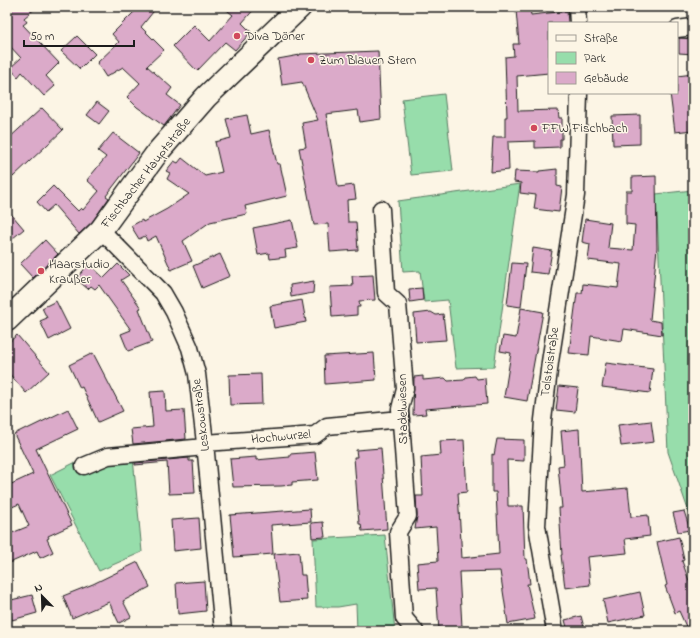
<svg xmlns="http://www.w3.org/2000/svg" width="700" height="638" font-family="'Indie Flower',sans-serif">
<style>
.green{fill:#97ddab;stroke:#5a7c64}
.building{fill:#dbaac9;stroke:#1c1c1c}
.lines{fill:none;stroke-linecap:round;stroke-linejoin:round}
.street-casing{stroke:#1c1c1c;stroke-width:19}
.secondary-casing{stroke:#1c1c1c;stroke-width:25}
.street{stroke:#fcf5e5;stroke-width:16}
.secondary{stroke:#fcf5e5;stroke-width:22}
.poi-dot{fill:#d1495b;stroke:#fcf5e5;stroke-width:1.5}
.labels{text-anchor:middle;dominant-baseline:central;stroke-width:3;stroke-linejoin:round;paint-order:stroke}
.poi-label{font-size:13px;fill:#1c1c1c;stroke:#fcf5e5;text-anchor:start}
.street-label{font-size:13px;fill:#1c1c1c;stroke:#fcf5e5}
</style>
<rect width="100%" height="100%" fill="#fcf5e5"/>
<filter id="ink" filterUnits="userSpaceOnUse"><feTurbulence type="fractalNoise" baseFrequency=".025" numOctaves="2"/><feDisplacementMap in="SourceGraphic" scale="8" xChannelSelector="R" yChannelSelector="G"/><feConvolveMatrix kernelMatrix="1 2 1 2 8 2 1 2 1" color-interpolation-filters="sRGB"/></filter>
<g filter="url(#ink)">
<path class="green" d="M444 94 453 171 411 175 402 99Z
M520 184 494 367 456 368 448 300 424 302 420 271 403 272 398 201Z
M693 190V524L668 452 656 194Z
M133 458 142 552 99 571 50 475 74 463 80 475 111 461Z
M385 535 395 631H357L356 604 338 607H316L313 539Z"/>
<path class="building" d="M14 7H37L24 18 27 22 23 25 59 63 46 76 55 86 44 96 22 72 18 77 10 68 21 58 7 43V14Z
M139 7H157L141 27 164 50 147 66 172 88 167 95 180 105 164 126 137 107 127 97 140 83 123 67 106 77 97 63 119 42 112 34Z
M223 7H256L242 23 251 32 235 50 225 42 197 71 173 46 194 25 210 41 233 15Z
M530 8 531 15 567 11 568 23H549V73L517 76 518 111 558 110 559 118H562V139H560V147L535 148V141L508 142 509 170 491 172 493 137H505V117H507L505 57 514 56 513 44H519L516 10Z
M77 36 95 54 80 69 61 51Z
M679 38 693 39V54L679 53Z
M378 51 381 119 360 122 358 110 326 114 338 187 354 185 356 199 347 200 348 222H356L358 250 330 252 328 224 314 225 299 148 306 147 302 123 318 120 302 82 282 85 278 59 300 55V54Z
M693 74V130L675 132 670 93H677V76Z
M97 102 109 111 99 124 87 115Z
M42 108 63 130 13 177 7 170V140Z
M247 115 251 134 269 130 277 164H280L287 196 245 206 247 214 210 222 183 241 192 261 171 270 156 236 147 241 145 236 139 239 131 226 142 220 143 222 167 209 189 194 167 179 170 173 166 171 174 161 178 163 182 158 205 176 222 172 215 142 231 138 226 119Z
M640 115V144L613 145 612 116Z
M113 133 139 153 106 196 109 198 92 222 79 234 54 205 46 212 37 202 53 186 78 211 81 208 83 210 99 191 87 180 106 157 98 151Z
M557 169V186L562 187 559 212 534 209 536 195 520 193 521 183 514 182 515 171 539 172V171Z
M656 176 657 248 650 320 661 322 662 335 624 329 622 341 591 336 589 355 569 353 577 293H582L583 284 618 288 621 264 588 260 590 244 582 242 585 219 611 223 608 248 633 250 635 225 626 224V191H632V177Z
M7 209 24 229 7 243Z
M292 220 298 248 285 250 286 257 270 259 269 253 258 255 253 228Z
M45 240 58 254 33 278 20 264Z
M533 248 552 251 548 274 530 272Z
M220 254 230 276 202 288 193 266Z
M512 263 526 264 521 307 507 305Z
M89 264 104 278 118 264 129 275 121 280 141 308 139 309 152 342 128 351 121 334 131 330 99 285 95 289 91 286 88 289 76 279Z
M373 275 375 300 359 301 360 307H357V315L332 317 330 287 353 286 352 276Z
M314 281 313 293 291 297 290 285Z
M422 288 423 300 410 302 409 289Z
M302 300 306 322 274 328 270 306Z
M56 301 70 329 49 340 40 321 47 318 42 308Z
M521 308 543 312 527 401 504 397 511 353 500 351 503 336 516 338Z
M431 312 436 315 443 314 446 340 416 342 414 314Z
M17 335 49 372 26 393 7 371V344Z
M93 353 123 411 98 422 82 387 80 388 69 365Z
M374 353 376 380 325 384 324 356Z
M606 363 653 369 650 393 602 387Z
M261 374 262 404 230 405 229 375Z
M423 376V380L445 378 448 381 464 380 466 377 475 376 477 379 485 378 487 404 425 409 426 414 413 415 414 377Z
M559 386 578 388 575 412 556 410Z
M165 391 166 411 184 410 186 439 133 444 131 429 153 427 150 392Z
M68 409 78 429 36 449 72 525 48 536 49 538 47 539 53 552 40 558 37 551 7 564V535L29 526 19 504 12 507 7 497V486L33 474 14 434 26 428 27 429Z
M651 421 654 442 621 446 618 425Z
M579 429 582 492 628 488 631 517 648 515 650 536 625 539 627 553 587 557 590 585 565 588 561 555H562L559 508H562L558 466 564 465 561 431Z
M497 439 524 440V461L507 460 508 506H523L525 559H527L530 584H527L535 619 508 624 500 571 459 572 462 627H458V631H439L436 588 419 589 417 563 438 561 436 527 415 529 417 515 416 496H423L421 457 441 455 440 441 464 440 467 492 458 493 462 558 499 554 496 492H492V454L494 455Z
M381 448 387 529 362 531 361 524H359L354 457H357L356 450Z
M315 452 318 480 292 482V485L281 486 233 487 230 459 256 457V460L267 459 290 457V454Z
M189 458V461H193L195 493 169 494 167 462 135 465V463Z
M310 509 311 522 271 525 273 554 234 557 230 515Z
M684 511 690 530 678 532 673 513Z
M199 518 201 548 173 551 171 520Z
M323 522 325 537 312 538 311 523Z
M679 537 684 560 682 561 693 592V631H688L679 611 675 613 665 586 667 585 657 542Z
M299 552 301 575H305L307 600 280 602 274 554Z
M138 562 150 587 123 601 131 617 119 623 109 602 72 618 63 596 93 584Z
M204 581 206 611 178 614 176 583Z
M640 592 645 615 608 623 603 600Z
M32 595 37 613 12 620 10 613 7 614V601Z
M581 616 585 631H568L565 620Z"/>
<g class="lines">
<defs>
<path id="street" d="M577 7 578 23
M677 29 693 27
M381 209 386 293 398 304 405 389 400 409 408 516 398 532 404 618 415 631
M101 230 163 293 174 312 190 348 197 374 205 443 223 631
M205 443 315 435 327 426 401 419
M84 466 108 456 205 447
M555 631 537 526 543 420 550 362 576 195 579 93"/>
<path id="secondary" d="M7 320 101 230 157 153 206 97 300 7"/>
</defs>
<use href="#street" class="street-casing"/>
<use href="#secondary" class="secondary-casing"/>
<use href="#street" class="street"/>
<use href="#secondary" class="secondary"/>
</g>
</g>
<g class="poi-dot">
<circle cx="237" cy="36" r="4"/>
<circle cx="311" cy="60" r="4"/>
<circle cx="534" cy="128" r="4"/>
<circle cx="41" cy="271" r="4"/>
</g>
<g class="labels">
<g class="poi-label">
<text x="245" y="36">Diva Döner</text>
<text x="319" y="60">Zum Blauen Stern</text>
<text x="542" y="128">FFW Fischbach</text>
<text x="49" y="264">Haarstudio<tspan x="49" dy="15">Kraußer</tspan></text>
</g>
<g class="street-label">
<text transform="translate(146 173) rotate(-52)">Fischbacher Hauptstraße</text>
<text transform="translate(550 362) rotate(-82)">Tolstoistraße</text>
<text transform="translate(403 409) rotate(-91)">Stadelwiesen</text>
<text transform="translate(201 415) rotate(-97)">Leskowstraße</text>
<text transform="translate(281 437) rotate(-5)">Hochwurzel</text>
</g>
</g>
<rect width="700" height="638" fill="none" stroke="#fcf5e5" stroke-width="24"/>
<rect x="12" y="12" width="676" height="614" fill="none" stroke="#1c1c1c" stroke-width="1.5" filter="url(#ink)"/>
<rect x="548" y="22" width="130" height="72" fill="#fcf5e5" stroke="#a29e95"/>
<rect x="556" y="35" width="20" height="6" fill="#fcf5e5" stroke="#a29e95"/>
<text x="584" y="42" font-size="12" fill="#1c1c1c">Straße</text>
<rect x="556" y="52" width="20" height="12" fill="#97ddab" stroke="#a29e95"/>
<text x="584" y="62" font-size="12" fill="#1c1c1c">Park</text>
<rect x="556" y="72" width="20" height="12" fill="#dbaac9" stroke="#a29e95"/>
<text x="584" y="82" font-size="12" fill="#1c1c1c">Gebäude</text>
<g transform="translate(42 596) rotate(337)" stroke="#fcf5e5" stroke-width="3" paint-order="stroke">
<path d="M0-3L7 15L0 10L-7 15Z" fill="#1c1c1c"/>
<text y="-6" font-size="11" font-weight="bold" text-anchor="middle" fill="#1c1c1c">N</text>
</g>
<path d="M24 40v6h110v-6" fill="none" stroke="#1c1c1c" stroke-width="2"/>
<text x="30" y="40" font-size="12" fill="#1c1c1c" stroke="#fcf5e5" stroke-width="3" paint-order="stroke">50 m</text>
</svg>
